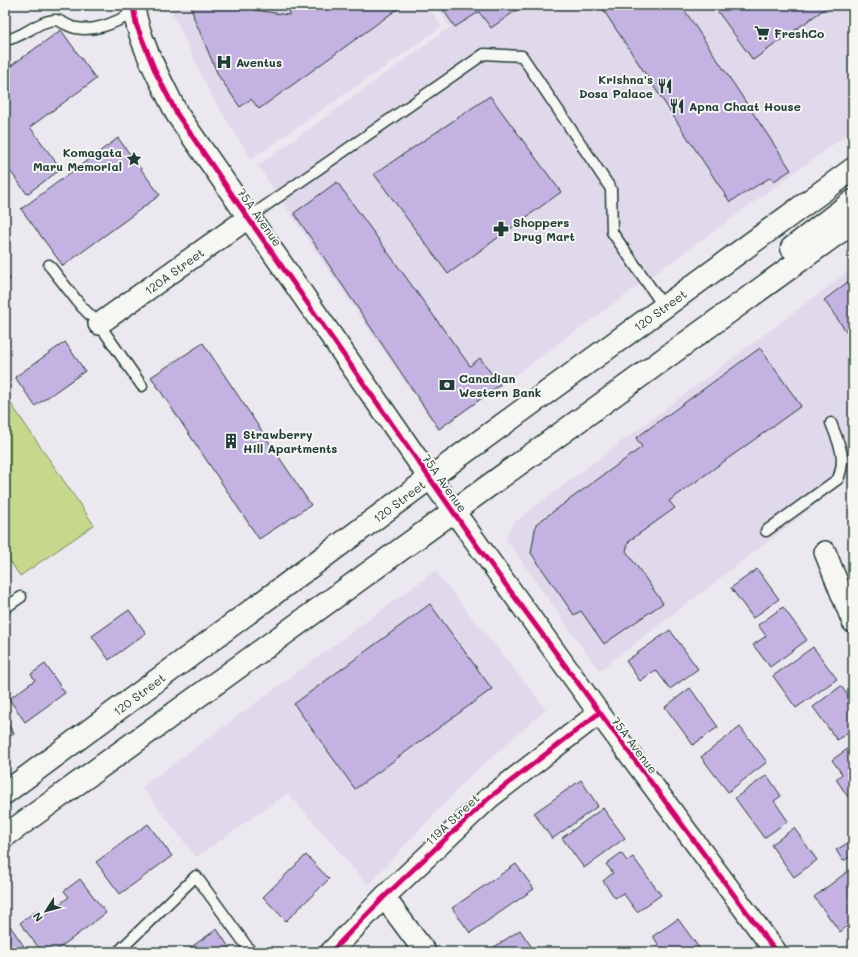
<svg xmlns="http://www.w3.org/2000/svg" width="858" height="957" font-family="Mali,sans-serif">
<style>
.built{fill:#e0d8eb}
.green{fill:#c6d88c;stroke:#728a60}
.building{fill:#c4b2e3;stroke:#1f3d34}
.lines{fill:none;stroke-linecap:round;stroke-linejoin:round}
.lane-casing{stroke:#1f3d34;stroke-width:13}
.street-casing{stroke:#1f3d34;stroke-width:24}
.secondary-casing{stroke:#1f3d34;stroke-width:25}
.lane{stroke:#f6f6f2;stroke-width:10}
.street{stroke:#f6f6f2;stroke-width:21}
.secondary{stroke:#f6f6f2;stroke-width:22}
.cycleway-casing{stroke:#f6f6f2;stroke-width:8}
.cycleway{stroke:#d6006c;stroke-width:5}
.labels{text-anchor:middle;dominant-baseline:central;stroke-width:4;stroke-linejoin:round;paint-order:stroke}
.poi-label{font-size:12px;font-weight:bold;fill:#1f3d34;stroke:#f6f6f2;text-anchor:start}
.street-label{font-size:12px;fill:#1f3d34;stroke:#f6f6f2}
</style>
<rect width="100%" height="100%" fill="#ece8ef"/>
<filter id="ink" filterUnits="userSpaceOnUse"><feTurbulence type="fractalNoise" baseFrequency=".025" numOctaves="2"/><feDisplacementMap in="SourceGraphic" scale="8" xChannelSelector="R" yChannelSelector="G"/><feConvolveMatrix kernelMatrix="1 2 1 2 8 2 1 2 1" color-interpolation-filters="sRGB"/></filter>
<g filter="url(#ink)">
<path class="built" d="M169 5H427L442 27 251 159 211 95Z
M436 5H853V130L438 431 258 166 450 27Z
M853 268V476L599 671 506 539 511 525Z
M435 571 546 709 464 782 368 885 288 793 196 857 142 787Z"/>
<path class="green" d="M5 395 94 525 20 576 5 554Z"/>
<path class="building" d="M191 5H254V10L289 15 290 5H403L259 109 251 99 240 107 218 75 194 18Z
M440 5H524L491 28 479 12 455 27Z
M600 5H681L791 170 774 181 771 177 730 202Z
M713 5H830L753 60Z
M61 30 96 79 30 127 61 169 27 194 5 164V70Z
M490 96 561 192 448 274 374 174Z
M118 138 160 195 63 266 21 209Z
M337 182 470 366 480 358 500 385 439 429 294 213Z
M5 274 10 279 5 284Z
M853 278V341L824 300Z
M65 342 85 371 35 406 15 377Z
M203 343 311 505 259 539 151 377Z
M760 348 801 406 669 501 675 508 629 541 626 551 663 603 604 644 581 611 574 615 531 553 536 524 642 447 636 438Z
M757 569 779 599 753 618 731 588Z
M430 604 492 689 355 789 294 704Z
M783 607 807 640 770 667 753 645 766 636 758 625Z
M129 610 146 633 109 660 92 636Z
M670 630 698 669 670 689 656 670 640 681 626 661Z
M813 647 837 679 796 708 773 676Z
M45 664 65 693 25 722 9 699 35 680 31 674Z
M841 686 853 703V729L837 740 813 707Z
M690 688 718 727 693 745 665 707Z
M5 720 14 733 5 739Z
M740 727 767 762 728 792 701 757Z
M853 745V793L848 797 836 779 842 774 832 760Z
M767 775 781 796 774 801 788 821 764 838 735 798Z
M581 780 598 806 552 839 534 813Z
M603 808 625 838 584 868 562 838Z
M148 824 172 856 120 894 96 862Z
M794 828 817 860 794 877 771 845Z
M853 840V855L843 861 836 850Z
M621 853 627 861 633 857 661 895 637 912 623 893 615 898 603 881 613 873 606 864Z
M306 855 329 879 286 921 263 897Z
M516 864 534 889 470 933 452 908Z
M848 871 853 878V927L850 924 840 932 814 897Z
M80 879 106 913 54 952H42L20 923 37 910 42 917 69 897 64 891Z
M678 919 702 952H663L653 936Z
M10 926 28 952H5V930Z
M217 929 232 952H184Z
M520 930 535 952H493L491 949Z"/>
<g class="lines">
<defs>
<path id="lane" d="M5 40C23 38 38 20 56 20 62 21 69 27 76 28 97 32 115 22 134 13
M248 218 484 54 522 56 611 189 612 232 664 307
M49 265 81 306 99 324 142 386
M766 531 838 479C847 457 839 444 831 423
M5 608 21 597
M118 952 196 876 251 952"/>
<path id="street" d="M99 324 248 218
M430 478 599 713 776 952
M825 552 853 622
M384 897 425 952
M331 952 384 897 489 798 599 713"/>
<path id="secondary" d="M133 5C139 43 160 79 177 114L430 478
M792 248 853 201
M5 793 461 455 853 169
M5 836 853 222"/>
</defs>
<use href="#lane" class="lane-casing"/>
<use href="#street" class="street-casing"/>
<use href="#secondary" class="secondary-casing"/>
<use href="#lane" class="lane"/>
<use href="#street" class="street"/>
<use href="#secondary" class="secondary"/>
<defs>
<path id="cycleway" d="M133 5 136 24 156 73 177 114 248 218 475 543 776 952
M331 952 384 897 489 798 599 713"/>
</defs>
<use href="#cycleway" class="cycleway-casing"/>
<use href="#cycleway" class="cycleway"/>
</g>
</g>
<defs>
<symbol id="supermarket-bare" viewBox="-9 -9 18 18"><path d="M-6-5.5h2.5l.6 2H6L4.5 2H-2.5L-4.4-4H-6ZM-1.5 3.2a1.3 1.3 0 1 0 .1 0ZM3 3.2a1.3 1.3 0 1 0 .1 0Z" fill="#1f3d34" stroke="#f6f6f2" stroke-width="2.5" paint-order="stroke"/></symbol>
<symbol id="hospital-bare" viewBox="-9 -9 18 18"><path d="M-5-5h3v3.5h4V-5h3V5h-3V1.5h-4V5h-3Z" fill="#1f3d34" stroke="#f6f6f2" stroke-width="2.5" paint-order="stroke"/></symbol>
<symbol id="restaurant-bare" viewBox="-9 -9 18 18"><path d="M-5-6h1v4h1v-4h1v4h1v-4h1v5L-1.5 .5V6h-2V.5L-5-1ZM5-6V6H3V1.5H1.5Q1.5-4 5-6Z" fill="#1f3d34" stroke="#f6f6f2" stroke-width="2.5" paint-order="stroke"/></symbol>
<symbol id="sight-bare" viewBox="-9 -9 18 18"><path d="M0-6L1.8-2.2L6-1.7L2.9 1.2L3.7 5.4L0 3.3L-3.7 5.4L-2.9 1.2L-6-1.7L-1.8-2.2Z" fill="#1f3d34" stroke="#f6f6f2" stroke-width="2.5" paint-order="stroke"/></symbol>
<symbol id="pharmacy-bare" viewBox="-9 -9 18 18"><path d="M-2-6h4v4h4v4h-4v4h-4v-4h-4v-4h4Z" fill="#1f3d34" stroke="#f6f6f2" stroke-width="2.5" paint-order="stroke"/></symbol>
<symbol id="bank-bare" viewBox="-9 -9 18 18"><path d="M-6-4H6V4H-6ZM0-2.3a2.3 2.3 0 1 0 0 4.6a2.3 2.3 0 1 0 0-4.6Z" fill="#1f3d34" stroke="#f6f6f2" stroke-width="2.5" paint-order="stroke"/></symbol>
<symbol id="building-bare" viewBox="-9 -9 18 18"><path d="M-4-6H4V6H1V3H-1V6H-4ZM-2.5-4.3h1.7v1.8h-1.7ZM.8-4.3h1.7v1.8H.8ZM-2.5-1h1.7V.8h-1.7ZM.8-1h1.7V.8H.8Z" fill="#1f3d34" stroke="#f6f6f2" stroke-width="2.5" paint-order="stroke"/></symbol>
</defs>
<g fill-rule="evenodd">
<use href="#supermarket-bare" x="751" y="22" width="22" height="22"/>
<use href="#hospital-bare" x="213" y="51" width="22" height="22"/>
<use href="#restaurant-bare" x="654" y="75" width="22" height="22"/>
<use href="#restaurant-bare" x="666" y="95" width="22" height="22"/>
<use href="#sight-bare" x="123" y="148" width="22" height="22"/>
<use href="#pharmacy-bare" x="490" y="218" width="22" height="22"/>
<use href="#bank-bare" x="436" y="374" width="22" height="22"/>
<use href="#building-bare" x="220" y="430" width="22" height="22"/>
</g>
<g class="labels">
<g class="poi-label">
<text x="774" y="33">FreshCo</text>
<text x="236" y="62">Aventus</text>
<text x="653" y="79" text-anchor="end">Krishna's<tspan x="653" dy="14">Dosa Palace</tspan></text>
<text x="689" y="106">Apna Chaat House</text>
<text x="122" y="152" text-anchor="end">Komagata<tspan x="122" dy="14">Maru Memorial</tspan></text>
<text x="513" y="222">Shoppers<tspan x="513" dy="14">Drug Mart</tspan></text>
<text x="459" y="378">Canadian<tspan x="459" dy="14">Western Bank</tspan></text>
<text x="243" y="434">Strawberry<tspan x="243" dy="14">Hill Apartments</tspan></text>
</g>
<g class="street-label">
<text transform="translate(260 217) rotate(55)">75A Avenue</text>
<text transform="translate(174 271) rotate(-36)">120A Street</text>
<text transform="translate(660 310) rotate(-36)">120 Street</text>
<text transform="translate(445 483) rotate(55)">75A Avenue</text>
<text transform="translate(399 501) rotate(-37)">120 Street</text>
<text transform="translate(139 694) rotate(-37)">120 Street</text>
<text transform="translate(635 745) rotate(53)">75A Avenue</text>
<text transform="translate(452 819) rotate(-43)">119A Street</text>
</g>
</g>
<rect width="858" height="957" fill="none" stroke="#f6f6f2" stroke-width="20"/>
<rect x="10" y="10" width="838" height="937" fill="none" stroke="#1f3d34" stroke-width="1.5" filter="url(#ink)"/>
<g transform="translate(46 911) rotate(234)" stroke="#f6f6f2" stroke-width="3" paint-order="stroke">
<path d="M0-3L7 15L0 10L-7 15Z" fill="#1f3d34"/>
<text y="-6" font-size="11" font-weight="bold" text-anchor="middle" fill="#1f3d34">N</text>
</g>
</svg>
